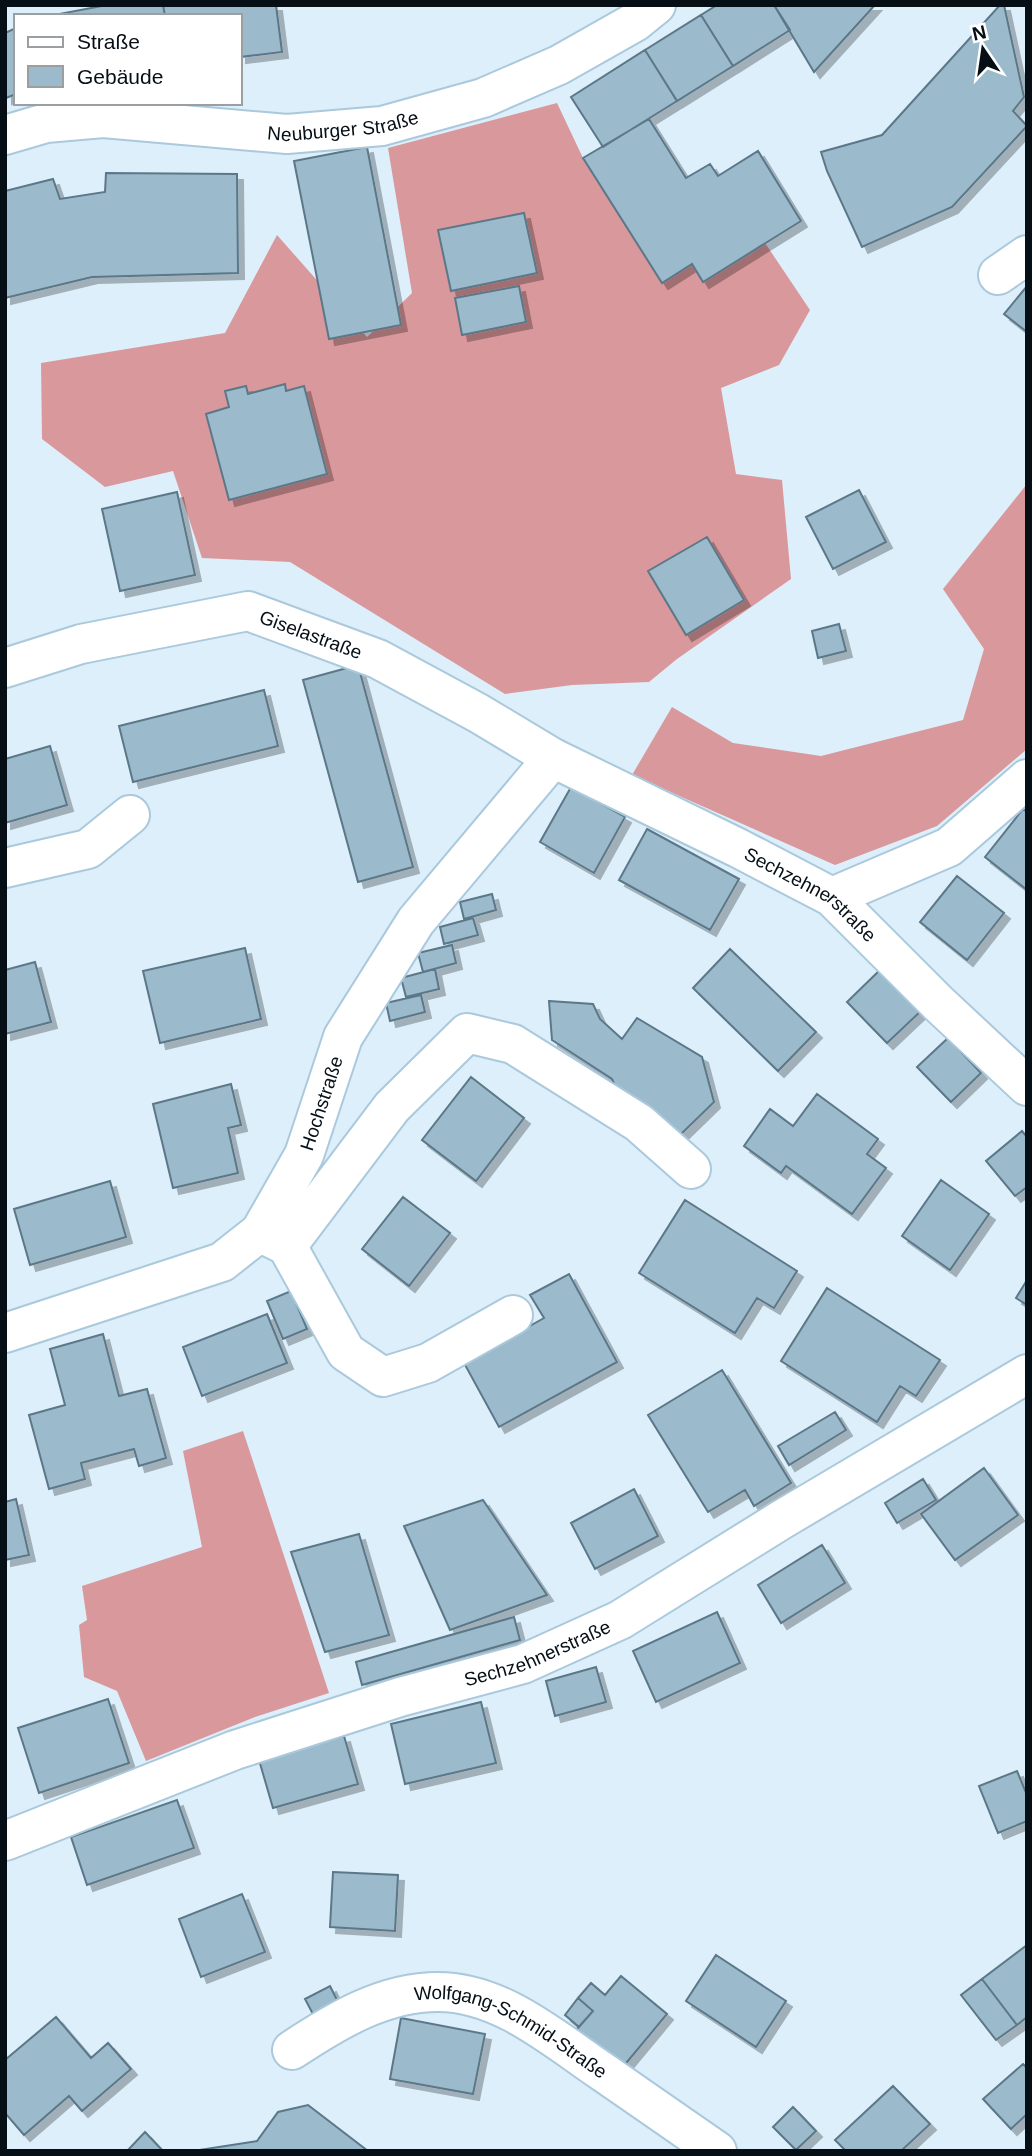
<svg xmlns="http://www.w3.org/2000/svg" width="1032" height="2156" font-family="Arial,sans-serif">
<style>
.forest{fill:#d9989c}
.building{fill:#9bbacc;stroke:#5b7888;stroke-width:2;filter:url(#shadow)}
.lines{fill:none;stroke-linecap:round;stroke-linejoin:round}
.minor-casing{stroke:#aac9dc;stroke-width:42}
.minor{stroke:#fff;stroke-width:38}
.labels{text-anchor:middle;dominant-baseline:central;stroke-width:6;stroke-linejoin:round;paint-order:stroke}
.street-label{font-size:19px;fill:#050f15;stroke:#fff}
</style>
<defs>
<filter id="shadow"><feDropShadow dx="6" dy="6" stdDeviation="0" flood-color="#0004"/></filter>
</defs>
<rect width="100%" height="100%" fill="#dceffb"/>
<path class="forest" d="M557 103 583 158 662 283 692 264 704 282 765 243 810 310 779 365 721 388 736 474 782 480 791 579 677 659 649 682 572 685 505 694 290 562 202 558 173 471 105 487 42 439 41 363 225 333 277 235 367 337 412 293 388 148Z
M1027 484V749L937 826 835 865 632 775 672 707 733 743 821 756 963 720 984 649 943 589Z
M243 1431 329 1693 255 1717 146 1761 117 1691 84 1677 79 1625 87 1620 82 1586 202 1547 183 1451Z"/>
<path class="building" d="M107 5H163L165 16H59V14Z
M163 5H276L282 52 240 57V16H165Z
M717 5H774L790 30 733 66 701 15Z
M774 5H875L814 72Z
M1000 5H1004L1024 97 1013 111 1027 126 952 207 862 247 827 171 821 152 882 135Z
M701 15 733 66 677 101 645 50Z
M16 28V94L6 98 5 33Z
M645 50 677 101 603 147 571 97Z
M649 119 686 178 710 164 718 176 758 151 801 221 703 282 692 264 662 283 583 158Z
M367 147 401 325 329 339 294 161Z
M106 173 237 174 238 273 92 277 5 298V191L53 179 60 199 105 192Z
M524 213 537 273 451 291 438 230Z
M519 286 526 322 462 335 455 298Z
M1027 286V332L1004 314Z
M285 384 286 391 304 386 327 474 229 500 206 414 229 407 225 391 246 386 248 394Z
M859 490 886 542 833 569 806 517Z
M177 492 195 575 120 591 102 509Z
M707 537 744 600 686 635 648 571Z
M839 624 846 651 818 658 812 631Z
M358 665 413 867 358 882 303 680Z
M264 690 278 746 133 782 119 726Z
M50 746 67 805 5 823V759Z
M571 787 625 817 594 873 540 842Z
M1023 809 1027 812V890L985 857Z
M647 829 739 879 710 930 619 880Z
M957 876 1004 913 967 960 920 922Z
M492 894 496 910 464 919 460 902Z
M473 918 478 935 444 944 440 927Z
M452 945 456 963 423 972 418 953Z
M245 948 261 1019 160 1043 143 971Z
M730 949 816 1032 778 1071 693 988Z
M35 962 51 1022 5 1034V970Z
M882 968 922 1010 887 1043 847 1002Z
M435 969 439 989 406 997 401 978Z
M421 995 425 1012 390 1021 386 1003Z
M549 1001 593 1004 600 1019 622 1039 637 1018 702 1057 714 1102 677 1138 621 1100 612 1079 552 1040Z
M948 1038 981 1073 951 1102 917 1067Z
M471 1077 524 1118 476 1181 422 1140Z
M231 1084 241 1125 228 1128 238 1173 173 1188 153 1104Z
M817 1094 878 1139 867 1154 886 1168 852 1214 786 1166 781 1173 744 1146 770 1109 793 1126Z
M1022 1131 1027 1137V1187L1015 1196 986 1161Z
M941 1180 989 1214 950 1270 902 1236Z
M110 1181 126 1237 30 1265 14 1209Z
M403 1197 450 1233 409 1286 362 1249Z
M685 1200 797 1271 774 1308 757 1298 735 1333 639 1273Z
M569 1274 617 1362 499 1427 464 1363 544 1318 530 1295Z
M1027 1280V1305L1016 1298Z
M827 1288 940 1360 916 1396 900 1386 877 1422 781 1361Z
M291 1291 307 1329 283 1339 267 1301Z
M267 1314 287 1363 202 1396 183 1347Z
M103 1334 119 1396 147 1389 166 1458 139 1466 134 1449 81 1463 85 1479 49 1489 29 1415 65 1405 50 1349Z
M722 1370 791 1483 754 1506 745 1490 708 1512 648 1415Z
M835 1412 846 1430 789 1465 778 1446Z
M984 1468 1018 1515 955 1560 921 1514Z
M923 1479 936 1500 897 1523 885 1503Z
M634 1489 658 1536 595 1569 571 1523Z
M16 1499 29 1555 5 1560V1502Z
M483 1500 547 1595 450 1630 404 1526Z
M359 1534 389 1635 325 1652 291 1552Z
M822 1545 845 1583 781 1623 758 1585Z
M717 1612 740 1663 656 1702 633 1651Z
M514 1617 520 1640 362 1685 356 1662Z
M596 1667 606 1702 555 1716 546 1681Z
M108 1699 129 1763 39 1793 18 1728Z
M481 1702 496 1763 405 1784 391 1724Z
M344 1736 358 1784 273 1808 259 1760Z
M1017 1771 1027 1795V1821L998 1833 979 1786Z
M177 1800 194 1848 87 1885 71 1837Z
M333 1872 398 1875 395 1931 330 1927Z
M242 1894 265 1952 201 1977 179 1919Z
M1027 1945V2017L1017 2025 982 1979Z
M716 1955 786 2001 756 2047 686 2001Z
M621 1976 667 2014 622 2068 576 2030 593 2011 578 1998 591 1983 605 1995Z
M982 1979 1017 2025 996 2040 961 1995Z
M330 1986 340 2006 315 2018 305 1999Z
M578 1998 593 2011 579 2027 565 2015Z
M56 2017 91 2058 108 2043 131 2069 82 2111 69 2096 24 2135 5 2113V2060Z
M401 2018 485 2034 473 2094 390 2079Z
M1023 2064 1027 2068V2114L1011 2129 983 2099Z
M893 2086 930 2124 901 2151H846L835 2140Z
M308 2105 368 2151H193L257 2141 278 2112Z
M793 2107 816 2131 796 2150 773 2127Z
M145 2132 163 2151H127Z"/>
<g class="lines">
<defs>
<g id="minor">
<path id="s1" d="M5 135 46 123 103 118 287 134 382 126 483 98 559 65 635 22 656 5"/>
<path d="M998 275 1027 255"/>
<path id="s2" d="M5 668 81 644 248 611 378 659 478 713 553 758 738 848 832 897 938 1003 1027 1086"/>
<path d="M5 868 88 849 130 815"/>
<path d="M832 897 949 847 1027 779"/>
<path d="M265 1235 287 1246 346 1352 383 1377 428 1363 513 1315"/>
<path d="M287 1246 392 1107 467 1033 513 1044 639 1123 691 1169"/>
<path id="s3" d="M5 1333 222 1262 260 1232 304 1155 343 1037 416 921 553 758"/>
<path id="s4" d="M5 1841 235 1750 400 1697 523 1664 620 1620 781 1520 1027 1374"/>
<path id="s5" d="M292 2050C336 2021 383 1992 438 1992 501 1992 554 2039 603 2072 641 2098 679 2125 717 2151"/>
</g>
</defs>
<use href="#minor" class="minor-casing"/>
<use href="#minor" class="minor"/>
</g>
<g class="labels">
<g class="street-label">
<text stroke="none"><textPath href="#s1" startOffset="341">Neuburger Straße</textPath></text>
<text stroke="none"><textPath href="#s2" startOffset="317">Giselastraße</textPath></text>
<text stroke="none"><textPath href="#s2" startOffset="882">Sechzehnerstraße</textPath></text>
<text stroke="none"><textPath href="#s3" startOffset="420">Hochstraße</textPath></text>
<text stroke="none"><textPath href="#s4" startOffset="565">Sechzehnerstraße</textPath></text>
<text stroke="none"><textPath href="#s5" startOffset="242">Wolfgang-Schmid-Straße</textPath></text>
</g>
</g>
<rect width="1032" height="2156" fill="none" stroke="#050f15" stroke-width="14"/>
<rect x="14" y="14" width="228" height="91" fill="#ffffff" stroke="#9b9fa1" stroke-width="2"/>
<rect x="28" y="37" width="35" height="10" fill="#ffffff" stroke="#9b9fa1" stroke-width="2"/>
<text x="77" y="49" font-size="21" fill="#050f15">Straße</text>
<rect x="28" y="66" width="35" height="21" fill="#9bbacc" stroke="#9b9fa1" stroke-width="2"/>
<text x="77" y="84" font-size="21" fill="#050f15">Gebäude</text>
<g transform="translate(983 49) rotate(347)" stroke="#ffffff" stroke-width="5" paint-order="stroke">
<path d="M0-5L12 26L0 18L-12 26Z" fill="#050f15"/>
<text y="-10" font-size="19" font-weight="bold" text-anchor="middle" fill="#050f15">N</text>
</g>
</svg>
